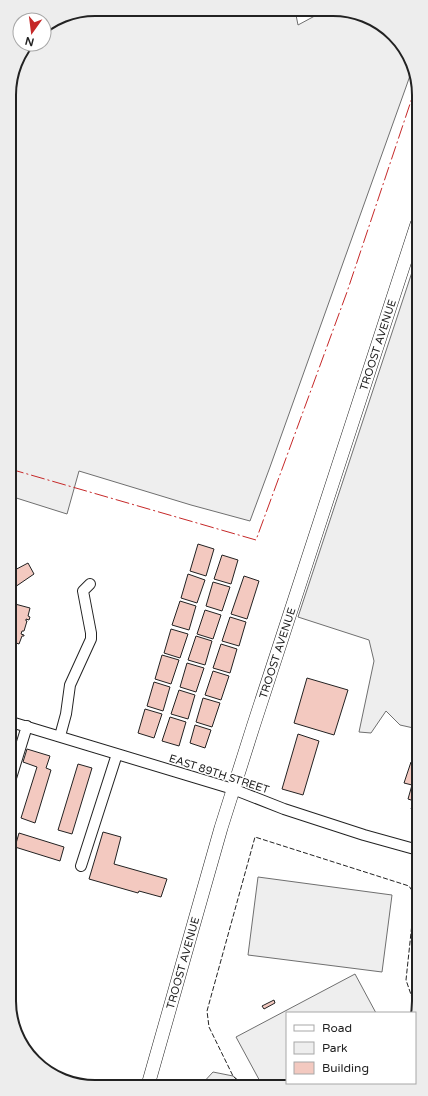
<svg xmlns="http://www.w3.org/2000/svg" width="428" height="1096" font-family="'Varela Round',sans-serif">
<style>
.green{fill:#eee;stroke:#6f6f6f}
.building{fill:#f3c9c0;stroke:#222}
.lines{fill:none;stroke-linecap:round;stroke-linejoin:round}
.minor-casing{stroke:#222;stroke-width:12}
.major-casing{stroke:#222;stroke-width:14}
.minor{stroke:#fff;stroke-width:10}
.major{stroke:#fff;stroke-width:13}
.fence{stroke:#222;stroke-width:1;stroke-dasharray:5 2;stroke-linecap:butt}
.power{stroke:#c62828;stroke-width:1;stroke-dasharray:14 3 2 3;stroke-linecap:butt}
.labels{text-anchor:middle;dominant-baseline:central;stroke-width:3;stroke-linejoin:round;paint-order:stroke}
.street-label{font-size:11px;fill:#222;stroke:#fff}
.rim{fill:none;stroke:#222;stroke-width:2}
</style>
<rect width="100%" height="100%" fill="#fff"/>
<path class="green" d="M95 9 295 10 298 25 324 11H350L394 34 413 67 406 87 270 467 250 521 191 505 79 471 67 514 10 496 9 89 18 57 28 44H44V27L62 15Z
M417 257 418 729 400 725 386 711 371 733 359 732 374 661 369 640 298 617Z
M258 877 392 895 382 972 248 955Z
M355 974 376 1013H287V1083H316L314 1084 262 1085 236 1037Z
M213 1072 233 1076 243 1085H201Z"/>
<path class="building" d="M198 544 214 549 206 576 190 571Z
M222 555 238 560 231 584 214 579Z
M28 563 34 574 15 587 14 585 11 587V572Z
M188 574 205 580 197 603 181 598Z
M244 576 259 581 247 619 231 614Z
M213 582 230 587 222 611 206 606Z
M180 601 196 606 189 630 172 625Z
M15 604 30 608 28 616 30 617 29 620 26 619V621H27L24 631H22L21 634 24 635V636H22L19 644 11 641V628L16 611 13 610Z
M205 610 221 615 213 639 197 634Z
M230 617 246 622 239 646 222 641Z
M171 629 188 634 180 658 164 653Z
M196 636 212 641 205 665 188 660Z
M221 644 237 649 230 673 213 668Z
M162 655 179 660 171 684 155 679Z
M187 663 204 668 196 692 180 687Z
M213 671 229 676 221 700 205 695Z
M307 678 348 690 334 735 294 723Z
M154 682 170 687 163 711 147 706Z
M179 690 195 695 188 719 171 714Z
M203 698 220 703 212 727 196 722Z
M145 709 162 714 154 738 138 733Z
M170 717 186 722 179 746 162 741Z
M195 725 211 730 205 748 190 743Z
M298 734 319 741 303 795 282 789Z
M27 749 50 756 46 768 51 770 35 823 21 818 37 767 23 762Z
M411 762 418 765V812L411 809 414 801 408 799 412 785 404 783Z
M78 764 92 768 72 834 58 830Z
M103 832 121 837 114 864 167 879 161 897 139 891 138 893 89 879Z
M19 833 64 847 60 861 15 847Z
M274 1000 275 1003 264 1009 262 1006Z"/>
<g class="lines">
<defs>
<path id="minor" d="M11 722 233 789 284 809 364 835 418 850
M60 736 66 714 70 685 91 639V633L83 591 90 584
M11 778 27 726
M81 866 117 754"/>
<g id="major">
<path id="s1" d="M148 1085 221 828 253 727 417 224"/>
</g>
</defs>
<use href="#minor" class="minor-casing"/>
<use href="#major" class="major-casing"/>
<use href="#minor" class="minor"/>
<use href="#major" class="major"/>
<path class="fence" d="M243 1085 233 1076 209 1027 207 1011 255 837 409 886 415 895 406 980 417 1012"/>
<path class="power" d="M10 469 256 540 347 292 416 86"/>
</g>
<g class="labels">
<g class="street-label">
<text stroke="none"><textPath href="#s1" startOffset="775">TROOST AVENUE</textPath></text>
<text stroke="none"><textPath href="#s1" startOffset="451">TROOST AVENUE</textPath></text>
<text transform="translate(219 774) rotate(18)">EAST 89TH STREET</text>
<text stroke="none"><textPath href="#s1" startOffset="127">TROOST AVENUE</textPath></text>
</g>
</g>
<path d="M0 0H428V1096H0ZM95 16H333A79 79 0 0 1 412 95V1001A79 79 0 0 1 333 1080H95A79 79 0 0 1 16 1001V95A79 79 0 0 1 95 16Z" fill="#ededed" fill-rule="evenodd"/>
<path class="rim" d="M95 16H333A79 79 0 0 1 412 95V1001A79 79 0 0 1 333 1080H95A79 79 0 0 1 16 1001V95A79 79 0 0 1 95 16Z"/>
<rect x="286" y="1012" width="130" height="72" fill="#ffffff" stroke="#a7a7a7"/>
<rect x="294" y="1025" width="20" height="6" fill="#ffffff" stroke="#a7a7a7"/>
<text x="322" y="1032" font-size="12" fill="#222222">Road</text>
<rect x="294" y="1042" width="20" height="12" fill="#eeeeee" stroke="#a7a7a7"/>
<text x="322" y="1052" font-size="12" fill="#222222">Park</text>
<rect x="294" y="1062" width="20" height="12" fill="#f3c9c0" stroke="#a7a7a7"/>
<text x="322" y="1072" font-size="12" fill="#222222">Building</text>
<g transform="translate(32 32) rotate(194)"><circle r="19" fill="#ffffff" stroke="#a7a7a7"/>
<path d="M0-3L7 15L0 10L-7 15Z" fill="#c62828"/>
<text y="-6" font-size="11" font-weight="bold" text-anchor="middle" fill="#222222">N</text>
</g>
</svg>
